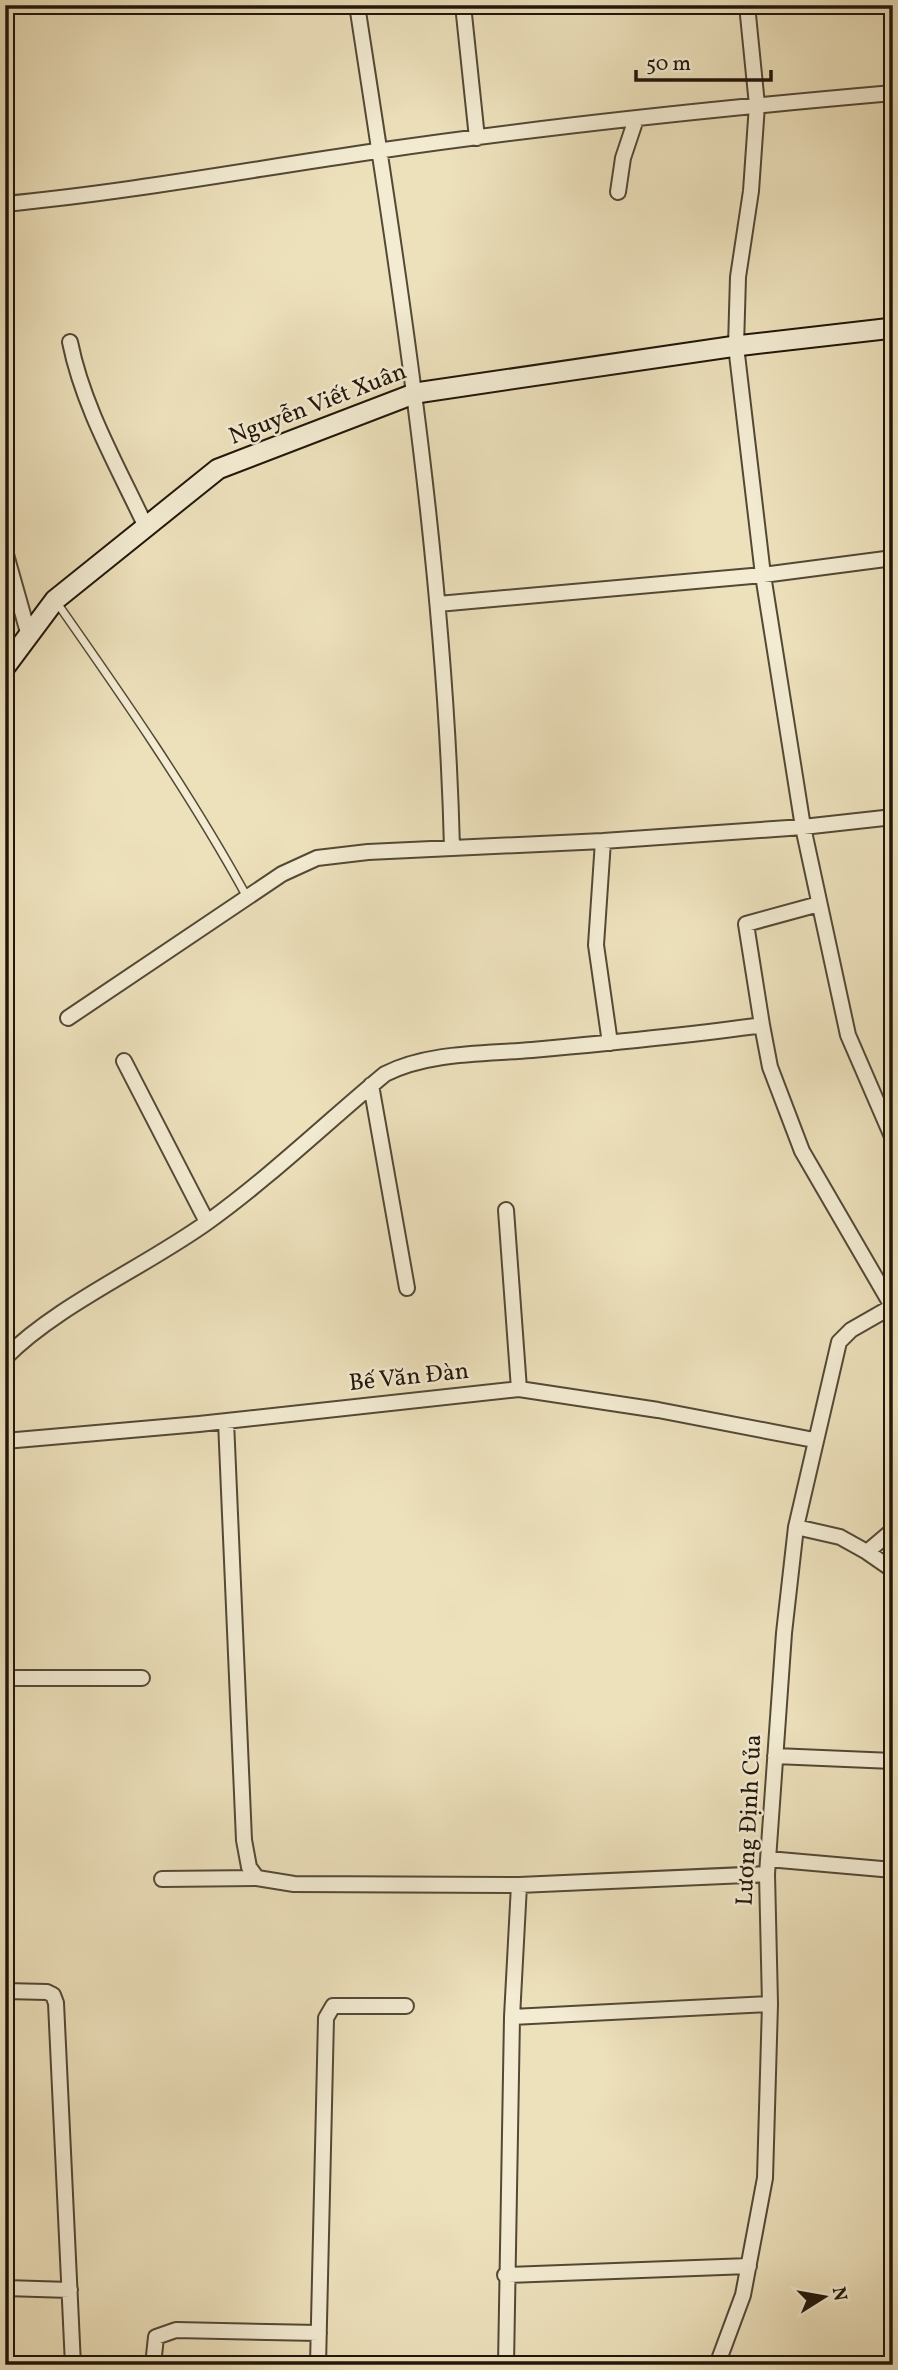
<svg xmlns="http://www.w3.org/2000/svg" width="898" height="2370" font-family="Vollkorn,serif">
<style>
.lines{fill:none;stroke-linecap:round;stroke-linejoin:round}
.lane-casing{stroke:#534936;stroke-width:10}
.street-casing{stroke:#534936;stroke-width:18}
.secondary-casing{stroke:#20160a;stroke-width:23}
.lane{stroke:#f3ecd3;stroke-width:7}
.street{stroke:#f3ecd3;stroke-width:14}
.secondary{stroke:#f3ecd3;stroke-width:19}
.labels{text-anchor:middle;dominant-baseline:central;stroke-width:5;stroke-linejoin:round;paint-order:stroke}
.street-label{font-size:24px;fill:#20160a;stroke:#f3ecd3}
</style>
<rect width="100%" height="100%" fill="#ede1bc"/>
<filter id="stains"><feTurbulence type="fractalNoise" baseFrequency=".00286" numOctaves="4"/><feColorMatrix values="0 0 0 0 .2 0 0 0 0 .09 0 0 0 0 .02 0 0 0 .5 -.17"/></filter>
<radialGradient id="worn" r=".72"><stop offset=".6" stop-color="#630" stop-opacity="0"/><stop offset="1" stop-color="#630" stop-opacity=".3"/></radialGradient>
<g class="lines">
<defs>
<path id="lane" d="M55 600C123 697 190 793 247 897"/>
<path id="street" d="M357 5C400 285 445 564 452 848
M463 5 477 138
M747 5 757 105 751 191 738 277 736 346 763 575 803 827 848 1035 893 1139
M618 192 623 158 636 119
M5 204C130 192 253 169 377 151 548 126 721 108 893 93
M70 342C83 407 118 467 146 527
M5 551 29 636
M438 604 763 575 893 558
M603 841 596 945 610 1043
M68 1018 282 874 317 858 368 852 603 841 803 827 893 817
M762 1025 746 924 819 904
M124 1061 207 1222
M371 1085 407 1288
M506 1210 519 1389
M5 1358C57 1305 147 1266 209 1221 270 1177 326 1123 385 1074 428 1052 484 1054 532 1050 609 1043 686 1036 762 1025L770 1067 802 1151 892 1306
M226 1421 244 1840 249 1867 257 1878 294 1884 519 1885 767 1874
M5 1441 199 1424 519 1389 658 1410 814 1440
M796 1527 840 1537 867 1552 893 1530
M867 1552 893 1570
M5 1678H142
M775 1756 893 1761
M768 1859 893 1870
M162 1879 257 1878
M5 1991 47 1992 53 1995 56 2003 73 2365
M512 2017 770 2004
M505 2275 749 2266
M5 2288 70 2290
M153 2365 156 2337 176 2330 319 2333
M318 2365 326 2018 333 2006H406
M506 2365 512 2017 519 1885
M717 2365 743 2295 765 2178 770 2004 767 1874 784 1633 796 1527 839 1342 851 1330 893 1306"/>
<path id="secondary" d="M5 667 55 600 218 469 416 393 736 346 893 328"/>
</defs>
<use href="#lane" class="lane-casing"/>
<use href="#street" class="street-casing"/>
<use href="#secondary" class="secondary-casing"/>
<use href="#lane" class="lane"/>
<use href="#street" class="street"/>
<use href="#secondary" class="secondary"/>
</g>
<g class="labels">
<g class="street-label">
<text transform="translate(318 405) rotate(-21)">Nguyễn Viết Xuân</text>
<text transform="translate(409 1378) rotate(-6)">Bế Văn Đàn</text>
<text transform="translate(750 1820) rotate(-87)">Lương Định Của</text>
</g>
</g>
<rect width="898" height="2370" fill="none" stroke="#ede1bc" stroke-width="28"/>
<rect x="7" y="7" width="884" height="2356" fill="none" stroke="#20160a" stroke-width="3.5"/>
<rect x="14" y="14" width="870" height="2342" fill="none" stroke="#20160a" stroke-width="2"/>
<g transform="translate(824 2297) rotate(79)" stroke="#f3ecd3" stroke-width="5" paint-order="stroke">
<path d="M0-5L12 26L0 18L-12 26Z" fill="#20160a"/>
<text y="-10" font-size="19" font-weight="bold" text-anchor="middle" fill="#20160a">N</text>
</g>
<path d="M636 70v10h135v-10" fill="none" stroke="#20160a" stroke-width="3.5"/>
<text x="646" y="70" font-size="21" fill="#20160a" stroke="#f3ecd3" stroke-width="5" paint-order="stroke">50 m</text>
<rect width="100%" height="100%" filter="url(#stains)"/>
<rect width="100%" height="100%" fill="url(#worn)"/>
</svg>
